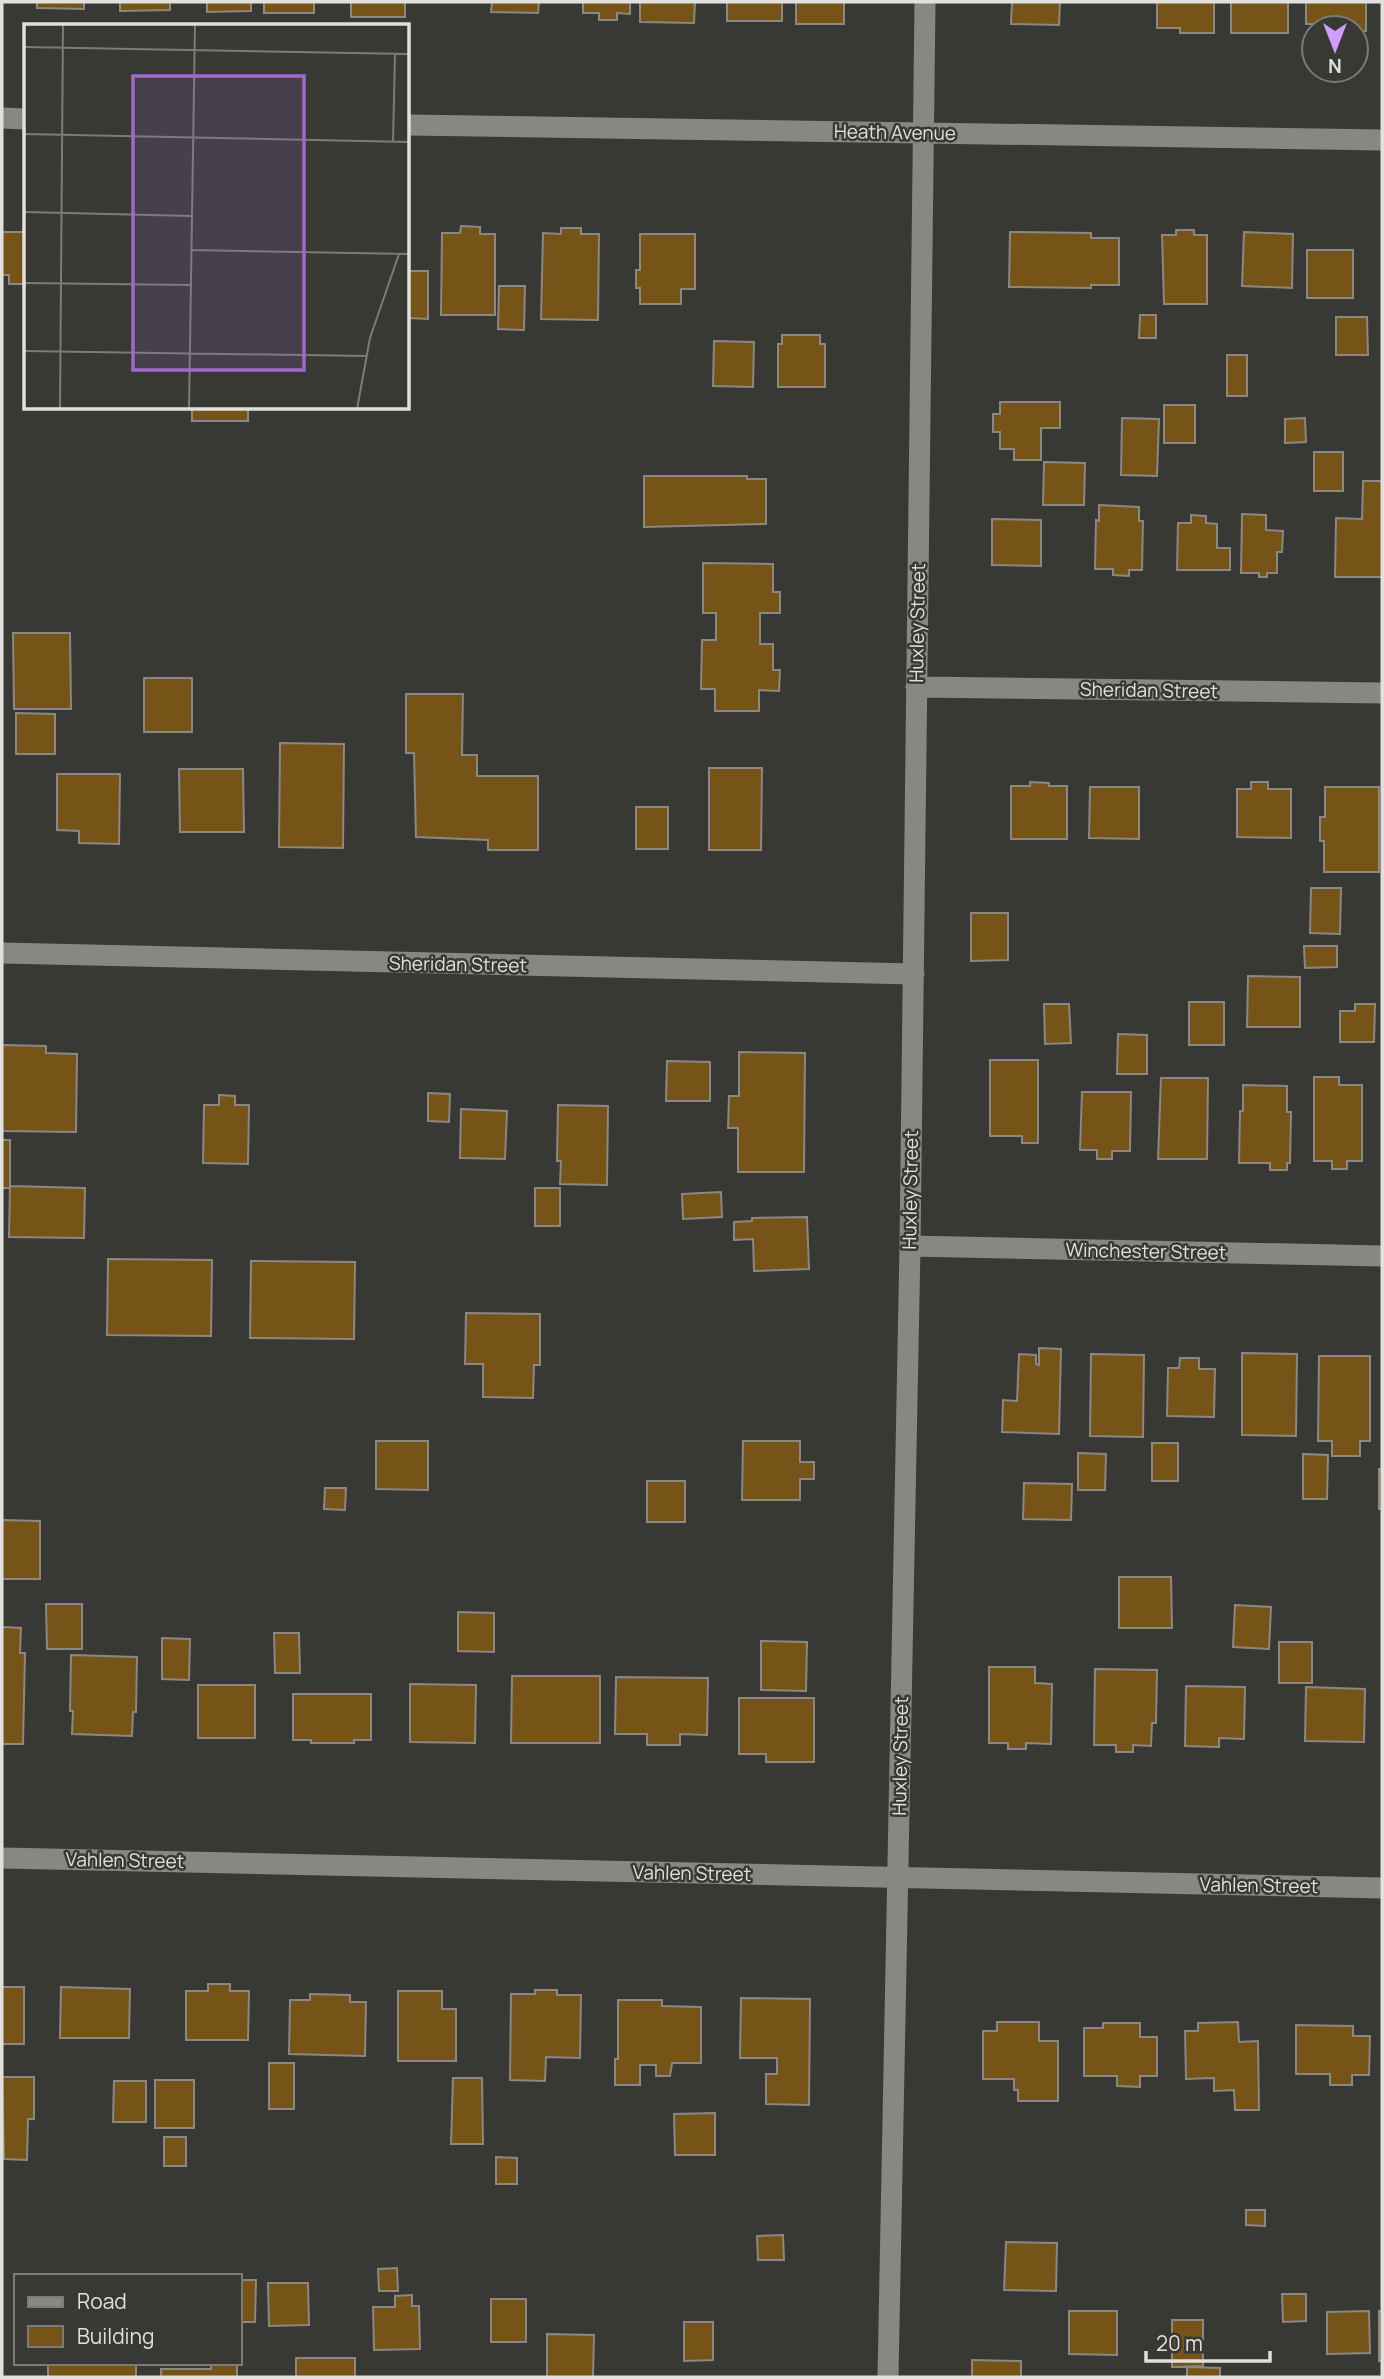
<svg xmlns="http://www.w3.org/2000/svg" width="1384" height="2379" font-family="Manrope,sans-serif">
<style>
.building{fill:#765316;stroke:#8b8884;stroke-width:2}
.lines{fill:none;stroke-linecap:round;stroke-linejoin:round}
.minor{stroke:#878783;stroke-width:21}
.labels{text-anchor:middle;dominant-baseline:central;stroke-width:5;stroke-linejoin:round;paint-order:stroke}
.street-label{font-size:19px;fill:#e0e0dd;stroke:#383834}
.inset-road{fill:none;stroke:#7b7b78;stroke-width:2}
.view{fill:#9e6bca;fill-opacity:0.15;stroke:#9e6bca;stroke-width:3.5}
.inset-edge{fill:none;stroke:#e0e0dd;stroke-width:3.5}
</style>
<rect width="100%" height="100%" fill="#383834"/>
<path class="building" d="M37 2H84V9L37 8Z
M120 2H170V10L120 11Z
M207 2H251V11L207 12Z
M264 2H314V13H264Z
M351 2H405V17H351Z
M492 2H539L538 13 491 12Z
M583 2H630V14L617 13V20H599V13H583Z
M640 2H695L694 23 640 22Z
M727 2H782V21H727Z
M796 2H844V24H796Z
M1012 2H1060L1059 25 1011 24Z
M1157 2H1214V33H1180V28H1157Z
M1231 2H1288V33H1231Z
M1306 2H1366V31H1356V28H1319V24H1306Z
M461 226 480 227V234H495V315H441L442 233H460Z
M561 228H581V234H599L598 320 541 319 543 233 561 234Z
M1176 230H1194V235H1207V304H1164L1162 235H1176Z
M2 232H26V284H9V275H2Z
M1010 232 1091 233V238H1119V285H1091V288L1009 287Z
M1244 232 1293 234 1292 288 1242 286Z
M640 234H695V289H681V304H640V288H636V270H640Z
M1307 250H1353V298H1307Z
M408 271H428V319L408 318Z
M499 286H525L524 330 498 329Z
M1140 315H1156V338H1139Z
M1336 317H1367L1368 355H1336Z
M782 335H820V344H825V387H778V344H782Z
M714 341 754 342 753 387 713 386Z
M1227 355H1247V396H1227Z
M1000 402H1060V428H1041V460H1014V449H1000V432H993V414H1000Z
M1164 405H1195V443H1164Z
M192 408H248V421H192Z
M1122 418 1159 419 1157 476 1121 475Z
M1305 418 1306 442 1285 443V419Z
M1314 452H1343V491H1314Z
M1044 462 1085 463 1084 505H1043Z
M644 476H747V479H766V524L644 527Z
M1363 481H1382V577H1335L1336 518 1362 519Z
M1099 505 1139 507V521H1143L1142 570H1129V576L1113 575V569H1095L1096 520 1099 521Z
M1242 514 1266 515V530L1283 531 1282 552H1277V573H1267V577H1259V573H1241Z
M1191 515 1206 516V523L1217 524V548H1230V570H1177L1178 523H1191Z
M992 519 1041 520V566L992 565Z
M703 563 773 564V592H780V613H760V644H773V670H780L779 691 759 690V711H715V689H701L702 640H716V613H703Z
M13 633H70L71 709H14Z
M144 678H192V732H144Z
M406 694H463L462 755H477V776H538V850H488V840L416 837 414 753H406Z
M16 713 55 714V754H16Z
M280 743 344 744 343 848 279 847Z
M709 768H762L761 850H709Z
M179 769H243L244 832H180Z
M57 774H120L119 844 79 843V831L57 830Z
M1030 782 1049 783V786H1067V839H1011V786H1030Z
M1251 782H1268V789H1291V838L1237 837V789H1251Z
M1090 787H1139V839L1089 838Z
M1325 787H1379V872H1324V841H1320V817H1325Z
M636 807H668V849H636Z
M1311 888H1341L1340 934 1310 933Z
M971 913H1008V960L971 961Z
M1304 946H1337V967L1305 968Z
M1248 976 1300 977V1027H1247Z
M1189 1002H1224V1045H1189Z
M1044 1004H1069L1071 1043 1045 1044Z
M1355 1004H1375L1374 1042H1340V1011H1355Z
M1118 1034 1147 1035V1074H1117Z
M2 1045 46 1046V1053L77 1054 76 1132 2 1131Z
M739 1052 805 1053 804 1172H738V1128H728L729 1096H739Z
M990 1060H1038V1143H1022V1136H990Z
M667 1061 710 1062V1101H666Z
M1314 1077H1339V1085H1362V1161H1347V1169H1332V1161H1314Z
M1161 1078H1208L1207 1159H1158Z
M1243 1085 1287 1086V1112H1291L1290 1163H1287V1170H1270V1163H1239L1240 1111H1243Z
M1082 1092H1131L1130 1151H1112V1159H1097V1150H1080Z
M428 1093 450 1094 449 1122 428 1121Z
M219 1095 235 1096V1105H249L248 1164 203 1163 204 1105H219Z
M558 1105 608 1106 607 1185 560 1184 561 1161H557Z
M461 1109 507 1111 505 1159 460 1158Z
M2 1140H10V1188H2Z
M10 1186 85 1188 84 1238 9 1237Z
M535 1188H560V1226H535Z
M721 1192 722 1217 683 1219 682 1194Z
M807 1217 809 1269 754 1271 753 1239 734 1240V1222L752 1221V1218Z
M108 1259 212 1260 211 1336 107 1335Z
M251 1261 355 1262 354 1339 250 1338Z
M466 1313 540 1314V1365H534L533 1398 483 1397V1364H465Z
M1039 1348 1061 1349 1059 1434 1002 1432 1003 1400 1017 1401 1019 1354 1036 1355V1364L1039 1365Z
M1242 1353 1297 1354 1296 1436 1242 1435Z
M1091 1354 1144 1355 1143 1437 1090 1436Z
M1319 1356H1370V1441H1360V1456H1332V1441H1318Z
M1180 1358H1199V1369H1215L1214 1417 1167 1416 1168 1368H1179Z
M376 1441H428V1490L376 1489Z
M743 1441H800V1462H814V1479H800V1500H742Z
M1152 1443H1178V1481H1152Z
M1078 1453 1106 1454 1105 1490H1078Z
M1303 1454 1328 1455 1327 1499H1303Z
M1379 1469H1382V1509H1379Z
M647 1481H685V1522H647Z
M1024 1483 1072 1484 1071 1520 1023 1519Z
M325 1488H346L345 1510 324 1509Z
M2 1520 40 1521V1579H2Z
M1119 1577H1171L1172 1628H1119Z
M46 1604H82V1649H47Z
M1235 1605 1271 1607 1269 1649 1233 1647Z
M458 1612 494 1613V1652L458 1651Z
M2 1627 21 1628 20 1653H25L23 1744H2Z
M274 1633H299L300 1673H275Z
M162 1638 190 1639 189 1680 162 1679Z
M761 1641 807 1642 806 1691 761 1690Z
M1279 1642H1312V1683H1279Z
M71 1655 137 1657 136 1712H133L132 1736 72 1734 73 1711H70Z
M989 1667H1035V1683L1052 1684 1051 1744 1026 1743V1749H1008V1743H989Z
M1095 1669 1157 1670 1156 1723H1152L1151 1746 1133 1745V1752H1116V1745H1094Z
M512 1676H600V1743H511Z
M616 1677 708 1678 707 1735 680 1734V1745H647V1734H615Z
M410 1684 476 1685 475 1743 410 1742Z
M198 1685H255V1738H198Z
M1186 1686 1245 1687 1244 1739 1219 1738V1747L1185 1746Z
M1306 1687 1365 1689 1364 1742 1305 1741Z
M293 1694H371V1740H354V1743H311V1740H293Z
M739 1698H814V1762H766V1754H739Z
M208 1984H230V1991H249L248 2040H186V1991H208Z
M2 1987H24V2044H2Z
M61 1987 130 1989 129 2038H60Z
M535 1990H557V1995H581L580 2058 546 2057 545 2081 510 2080 511 1994H535Z
M398 1991H442V2009H456V2061H398Z
M310 1994 350 1995V2002H366L365 2056 289 2054 290 2000H310Z
M741 1998 810 1999 809 2105 766 2104V2074H777V2058H740Z
M618 2000H662V2006L701 2007V2063H672L670 2076H656V2065H640V2085H615V2059H618Z
M997 2022H1039V2041H1058V2101H1018V2090H1014V2079H983V2031H997Z
M1238 2022 1239 2042 1258 2041 1259 2110H1235L1234 2090 1214 2091V2078L1186 2079 1185 2031H1198V2023Z
M1103 2023H1140V2037H1157V2076H1140V2087L1117 2086V2076H1084V2028H1103Z
M1296 2025 1353 2026V2036H1370L1369 2075H1352V2085H1330V2074H1296Z
M269 2063H294V2109H269Z
M2 2077H34V2119H28L27 2160 4 2159Z
M453 2078H482L483 2144H451Z
M155 2080H194V2128H155Z
M114 2081H146V2122H113Z
M715 2113V2155H675L674 2114Z
M164 2137H186V2166H164Z
M496 2157 517 2158V2184H496Z
M1246 2210H1265V2226L1246 2225Z
M783 2235 784 2260H758L757 2236Z
M1006 2242 1057 2243 1056 2291 1004 2290Z
M397 2268 398 2291H379L378 2269Z
M240 2280H256L255 2322H240Z
M268 2283H308L309 2325 269 2326Z
M1282 2294H1306V2321L1283 2322Z
M412 2295V2306H419L420 2349 374 2350 373 2307H395V2296Z
M491 2299H526V2342H491Z
M1069 2311H1117V2355L1069 2354Z
M1369 2311 1370 2353 1327 2354V2312Z
M1379 2311H1382V2361H1379Z
M1172 2320H1203V2366L1172 2367Z
M684 2322H713V2360L684 2361Z
M547 2334 594 2335 593 2377H547Z
M296 2358H355V2377H296Z
M972 2360 1021 2361V2377H972Z
M48 2363 136 2364V2377H48Z
M211 2365H237V2377H161V2369H211Z
M1187 2367 1220 2368V2377H1187Z"/>
<g class="lines">
<path class="minor" d="M2 118 26 119
M408 125 1382 140
M916 687 1382 693
M2 953 914 974
M910 1246 1382 1256
M2 1858 1382 1888
M888 2377 910 1246 925 2"/>
</g>
<g class="labels">
<g class="street-label">
<text transform="translate(895 132) rotate(1)">Heath Avenue</text>
<text transform="translate(917 623) rotate(-89)">Huxley Street</text>
<text transform="translate(1149 690) rotate(1)">Sheridan Street</text>
<text transform="translate(458 964) rotate(1)">Sheridan Street</text>
<text transform="translate(910 1190) rotate(-89)">Huxley Street</text>
<text transform="translate(1146 1251) rotate(1)">Winchester Street</text>
<text transform="translate(900 1756) rotate(-89)">Huxley Street</text>
<text transform="translate(125 1860) rotate(1)">Vahlen Street</text>
<text transform="translate(692 1873) rotate(1)">Vahlen Street</text>
<text transform="translate(1259 1885) rotate(1)">Vahlen Street</text>
</g>
</g>
<g transform="translate(24 24)">
<rect width="385" height="385" fill="#383834"/>
<path class="inset-road" d="M0 23 385 30M0 110 385 118M369 118 371 30M0 188 168 192M167 226 385 230M0 259 167 261M0 327 343 332M36 385 39 0M165 385 171 0M333 385 346 314 375 230"/>
<path class="view" d="M109 52H280V346H109Z"/>
<rect width="385" height="385" class="inset-edge"/>
</g>
<rect width="1384" height="2379" fill="none" stroke="#e0e0dd" stroke-width="7"/>
<rect x="14" y="2274" width="228" height="91" fill="#383834" stroke="#7b7b78" stroke-width="2"/>
<rect x="28" y="2297" width="35" height="10" fill="#878783" stroke="#7b7b78" stroke-width="2"/>
<text x="77" y="2309" font-size="21" fill="#e0e0dd">Road</text>
<rect x="28" y="2326" width="35" height="21" fill="#765316" stroke="#7b7b78" stroke-width="2"/>
<text x="77" y="2344" font-size="21" fill="#e0e0dd">Building</text>
<g transform="translate(1335 49) rotate(180)"><circle r="33" fill="#383834" stroke="#7b7b78" stroke-width="2"/>
<path d="M0-5L12 26L0 18L-12 26Z" fill="#d09dff"/>
<text y="-10" font-size="19" font-weight="bold" text-anchor="middle" fill="#e0e0dd">N</text>
</g>
<path d="M1146 2351v10h124v-10" fill="none" stroke="#e0e0dd" stroke-width="3.5"/>
<text x="1156" y="2351" font-size="21" fill="#e0e0dd" stroke="#383834" stroke-width="5" paint-order="stroke">20 m</text>
</svg>
